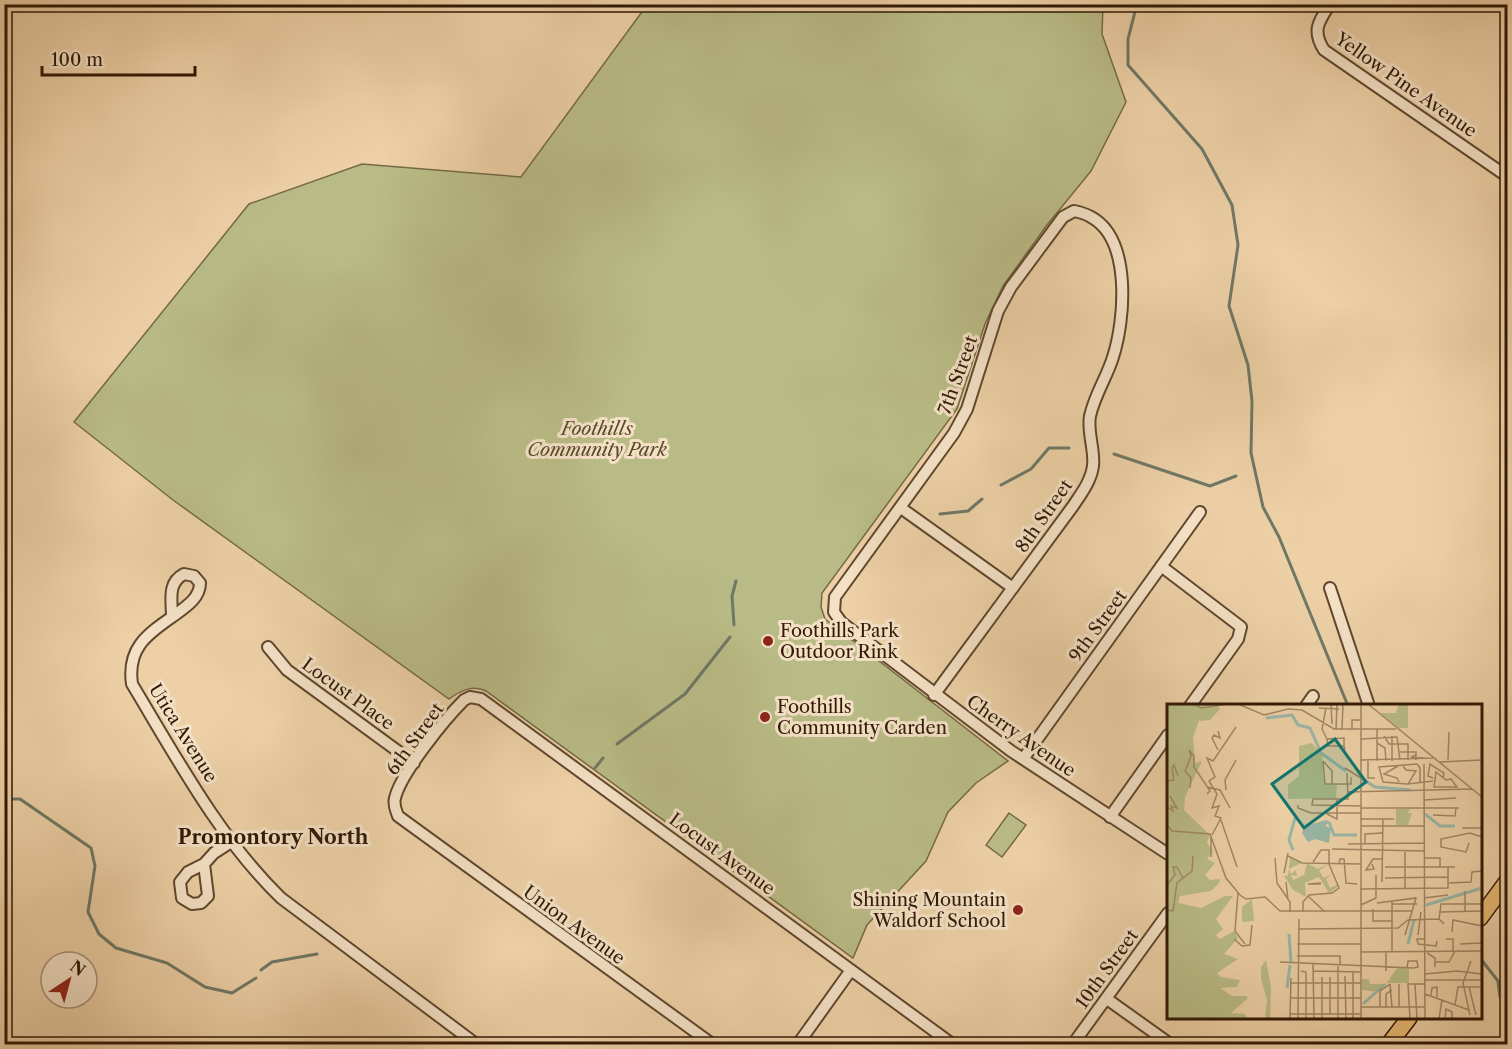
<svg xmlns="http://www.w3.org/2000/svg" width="1512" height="1049" font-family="'Libre Caslon Text',serif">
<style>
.green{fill:#b9bb86;stroke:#756a46;stroke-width:1.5}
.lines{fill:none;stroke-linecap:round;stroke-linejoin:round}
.stream{stroke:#6f7866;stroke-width:3}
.street-casing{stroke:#60472d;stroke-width:14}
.primary-casing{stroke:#311905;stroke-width:18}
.street{stroke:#f3e0c5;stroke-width:10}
.primary{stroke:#e6b873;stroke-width:15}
.poi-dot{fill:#8f2418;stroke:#f3e0c5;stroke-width:2}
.labels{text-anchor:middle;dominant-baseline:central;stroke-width:6;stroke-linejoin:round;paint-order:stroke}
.street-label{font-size:18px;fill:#311905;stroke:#f3e0c5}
.park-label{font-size:18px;font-style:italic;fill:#5a4a2c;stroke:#f3e0c5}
.poi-label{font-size:18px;fill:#311905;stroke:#f3e0c5;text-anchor:start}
.neighbourhood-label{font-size:20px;font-weight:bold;fill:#311905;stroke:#f3e0c5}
.inset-river{fill:none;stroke:#99b7a7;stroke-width:3}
.inset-road{fill:none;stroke:#a28766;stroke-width:1.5}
.view{fill:#0f766e;fill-opacity:0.15;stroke:#0f766e;stroke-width:3}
.inset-edge{fill:none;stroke:#311905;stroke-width:3}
</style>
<rect width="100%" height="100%" fill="#edd0a6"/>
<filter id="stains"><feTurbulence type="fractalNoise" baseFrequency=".00333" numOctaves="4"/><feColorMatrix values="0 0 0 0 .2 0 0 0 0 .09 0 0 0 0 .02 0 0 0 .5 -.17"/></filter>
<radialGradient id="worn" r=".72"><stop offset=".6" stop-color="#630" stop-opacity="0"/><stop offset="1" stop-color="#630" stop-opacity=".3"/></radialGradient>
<path class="green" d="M647 5H1103L1102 34 1126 102 1091 171 1047 225 1003 286 985 324 957 409 822 593 821 607 825 619 1008 761 976 783 948 812 926 861 867 925 853 958 486 691C473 684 460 691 449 699L173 500 74 422 249 204 362 164 521 177Z
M1009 813 1026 825 1002 857 986 845Z"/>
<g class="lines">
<path class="stream" d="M1137 4 1128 39V65L1202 149 1232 205 1238 245 1229 306 1248 365 1252 401 1251 453 1263 507 1279 537 1348 706
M1114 454 1210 486 1236 476
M1001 485 1031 469 1049 448H1069
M940 514 968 511 982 499
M734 625 732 596 736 581
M617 744 685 694 730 637
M595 768 603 758
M4 799H20L91 848 95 866 88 912 99 934 116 948 167 963 205 987 232 993 256 978
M1480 958 1498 981 1500 997 1508 1009
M261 970 272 962 317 954"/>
<defs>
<path id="street" d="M1330 4C1318 22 1312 31 1324 50L1508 177
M901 508 1013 588
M1161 566 1241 627 1238 639 1190 706
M184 574 194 576 200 583C200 599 184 608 172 617 172 600 167 583 184 574Z
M1330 588 1369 706
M172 617C146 635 127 649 132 684 176 757 220 839 281 898L476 1044
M268 647 287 670 414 763
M934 695 1073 506C1081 494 1091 481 1093 466 1095 450 1087 432 1090 416 1095 394 1107 377 1113 357 1125 320 1132 239 1091 217 1086 214 1079 212 1074 211L1063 217 1011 287 998 311 967 409 954 433 835 597 834 612 841 622 1011 751 1168 854
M1306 706 1313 696
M1023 759 1200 512
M1110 817 1168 735
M204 864 208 896 201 903 192 904 182 898 180 882 188 872Z
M204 864 214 853 231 842
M1107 999 1170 1044
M712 1044 398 816C396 810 393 805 395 798 401 773 445 719 464 700L470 697 481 699 952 1044
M798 1044 851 970
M1073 1044 1168 913"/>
<path id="primary" d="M1480 918 1508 880
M1389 1044 1409 1018"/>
</defs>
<use href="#street" class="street-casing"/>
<use href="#primary" class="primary-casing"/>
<use href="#street" class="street"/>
<use href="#primary" class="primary"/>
</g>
<g class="poi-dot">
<circle cx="768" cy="641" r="6"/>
<circle cx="765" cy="717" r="6"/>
<circle cx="1018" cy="910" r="6"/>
</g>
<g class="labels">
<g class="street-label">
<text transform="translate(1406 85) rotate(35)">Yellow Pine Avenue</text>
<text transform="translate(958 375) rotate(-70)">7th Street</text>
<text transform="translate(1044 516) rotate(-55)">8th Street</text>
<text transform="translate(1098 626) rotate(-54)">9th Street</text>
<text transform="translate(348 694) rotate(36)">Locust Place</text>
<text transform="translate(183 733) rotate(58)">Utica Avenue</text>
<text transform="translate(1021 736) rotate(35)">Cherry Avenue</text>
<text transform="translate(415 739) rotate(-54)">6th Street</text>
<text transform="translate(722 854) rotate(36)">Locust Avenue</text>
<text transform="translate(574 925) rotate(36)">Union Avenue</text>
<text transform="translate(1107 969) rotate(-54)">10th Street</text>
</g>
<g class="park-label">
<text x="597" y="429">Foothills<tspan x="597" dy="21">Community Park</tspan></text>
</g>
<g class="poi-label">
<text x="780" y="631">Foothills Park<tspan x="780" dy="21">Outdoor Rink</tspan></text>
<text x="777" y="707">Foothills<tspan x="777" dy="21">Community Carden</tspan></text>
<text x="1006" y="900" text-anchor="end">Shining Mountain<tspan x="1006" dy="21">Waldorf School</tspan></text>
</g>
<g class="neighbourhood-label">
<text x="273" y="837">Promontory North</text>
</g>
</g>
<g transform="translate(1167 704)">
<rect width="315" height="315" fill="#edd0a6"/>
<path d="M0 0H50L53 5 43 16 32 17 26 33 28 59 35 57 18 93 17 106 43 131 40 139 46 147 40 155 48 159 38 171 43 176 53 175 52 179 44 187 13 192 11 199 34 204 58 192H66L49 215 56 225 49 231 53 235 67 227 71 234 57 250 71 255 50 269 54 273 73 276 70 283 53 284 65 292H79L81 294 64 309 78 310 80 315H0ZM232 0H241V24H232L213 9H229ZM145 39 155 50 157 80 170 81 169 94 121 95V81L132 72V42ZM229 105H243L241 109H245L241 121H229ZM123 154 134 159 122 165 124 170 129 166 130 172 124 171 126 176 137 171 140 159 151 165 161 160 152 167 157 174 166 170 159 175 163 184 172 180 170 183 162 189 152 173 138 179 139 193 126 186 117 172H121ZM85 195 87 217 75 218V203ZM99 256 104 283 103 315H98L100 296 94 275V263ZM230 264H242V279H220L212 288 195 286V275H202L203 280H219Z" fill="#b9bb86"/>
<path d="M159 116 163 118 158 122 164 124 162 139 148 135 141 138 135 129 138 122Z" fill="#99b7a7"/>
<path class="inset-river" d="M99 14 125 11 131 21 143 24 154 49 179 67M196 75 208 83 244 86M258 110 273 122H288M162 118 167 131H190M126 146 122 136 128 114M259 201 315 184M122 230 124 259M241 240 247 216M120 284 123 261M196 300 218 280"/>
<path class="inset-road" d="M27 0 34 4 61 0M71 0 97 11 121 5 135 6 167 25H229M164 0 165 20M201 0 315 93M152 4 172 5M159 4 155 25 160 35M210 25V57M169 26 170 0M175 26 176 0M185 26V16H194M51 27 53 34 47 31 45 34 51 46M217 32 222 40H241V56M225 32V57M160 35 161 42H177L178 46M160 35 177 34V42M194 35 230 33 233 56M210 39 218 44 219 57M233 48H249V56M249 51 244 53 257 54M194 56 266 54M281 56 282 28M156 57 158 80H184V73M156 57 165 67V81M201 57V74H208M273 58 315 56M257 60 258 315M231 62 217 70 230 74 232 78M236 62 239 66 249 67 241 80M178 64 194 74M269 68 279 76 284 75 290 83H267ZM180 69 181 95H146L145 101 194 102M266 74 261 72 263 60 277 69 276 74M0 77 7 76 5 64 7 61 11 72M253 78V64L250 60 212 63 216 78 240 80 266 77M40 83 53 86 63 104M23 84 24 74 18 67 24 52 22 46 27 52V63L43 87 40 90M59 86 58 76 69 56M181 88 305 85M257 96 289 94M131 101V104L144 109H194M0 103 6 107 4 102 10 104 3 92M194 104H292M160 110 170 115V95M266 111 288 112 289 104M194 115H227M54 116 70 163M0 121 5 127 43 130 59 174 73 191 79 195 98 193 113 207H245M194 122H257M295 124H315M45 131 54 114 48 112 52 102 45 104 50 90 42 77 48 73 40 54 46 57 69 23M44 133V153M198 139V130L215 129M302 139 299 148 274 143V135L303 129 315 133M181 140 257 139M165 145 257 147M238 147V184M121 152 135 159 194 160M108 154 110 179 123 198V208M257 154H273V163M172 160 173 155H177L179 179 190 180M205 160 207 165 199 166 206 155H215M218 163H288M117 169 121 149M16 174 25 167 26 152M218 174 281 173M119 178 121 196M215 178 216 115M154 179 141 180H154M282 179 304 178 305 168 315 167M0 181 8 171 6 163H10L16 174 10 179 6 207 0 206M193 185 281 184V163M71 188 68 227 78 240M141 192 158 208M257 194 281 191M210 199 249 194 238 231M225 200H250M194 201 209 194V171M206 205V217H225M136 208V198L142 191 165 189 172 184 162 160V146H154L146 158M273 208 315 207M298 208V187M272 215 274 200H315M132 225 231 224 241 216 272 215 277 220M285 228 286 216 315 222M251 231 254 208M67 235 75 242 83 241 85 221M257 235H250L251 240 269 242 270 237M279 235H286V247M130 240H194M293 240 315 239M194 248 315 247M225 248V198M260 249 268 254V263M130 252H173V260M113 258 247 264M268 258H282L288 247M146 260 147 315M171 260V315M240 264 241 257H250L251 263 247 264M134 267 139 268V315M146 267 194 268M219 267V248M186 268V315M258 270 290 267 315 270M178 272 179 315M155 273V315M163 273V310M258 276H315M123 279H194M223 280 225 303M248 280 250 315M302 283 309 311M258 290 302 306M264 291 265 284 270 283V293M123 294H194M288 301 291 283H315M194 303H258M213 303V287L223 280M219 303V290L225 286M232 303V280M123 310H194M303 311 296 279 304 257M123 315 124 274M131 315 132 215M194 315V0M243 315 241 280H258M272 315 275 295M278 315 279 305 285 308V315"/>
<path class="view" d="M168 35 199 78 137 124 105 80Z"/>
<rect width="315" height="315" class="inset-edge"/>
</g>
<rect width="1512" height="1049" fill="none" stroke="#edd0a6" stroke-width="24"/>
<rect x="6" y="6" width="1500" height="1037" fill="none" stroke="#311905" stroke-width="3"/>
<rect x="12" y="12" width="1488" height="1025" fill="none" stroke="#311905" stroke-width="1.5"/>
<g transform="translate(69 980) rotate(36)"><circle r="28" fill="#f3e0c5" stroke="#a59078" stroke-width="1.5"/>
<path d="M0-4.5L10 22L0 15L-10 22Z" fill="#8f2418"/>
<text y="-9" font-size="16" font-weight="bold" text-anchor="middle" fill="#311905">N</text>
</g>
<path d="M42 66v9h153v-9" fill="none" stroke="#311905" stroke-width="3"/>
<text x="51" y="66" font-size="18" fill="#311905" stroke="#f3e0c5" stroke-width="4.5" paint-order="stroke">100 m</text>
<rect width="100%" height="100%" filter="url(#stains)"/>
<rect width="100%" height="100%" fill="url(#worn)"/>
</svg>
